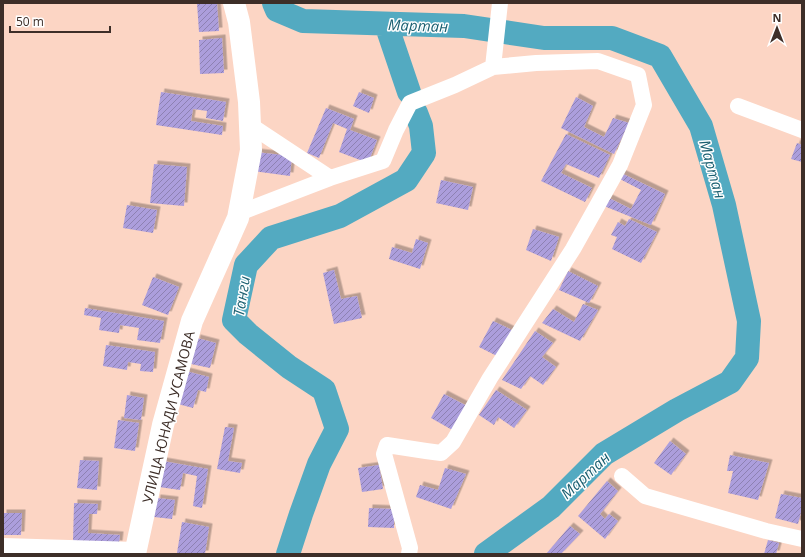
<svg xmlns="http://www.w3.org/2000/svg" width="805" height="557" font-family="'Open Sans',sans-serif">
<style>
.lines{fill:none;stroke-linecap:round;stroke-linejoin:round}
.river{stroke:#53aac1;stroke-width:24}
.building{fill:url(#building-hatch);filter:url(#shadow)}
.street{stroke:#fff;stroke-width:16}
.secondary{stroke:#fff;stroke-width:22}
.labels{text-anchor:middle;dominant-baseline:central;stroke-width:3;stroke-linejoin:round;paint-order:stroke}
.street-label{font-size:14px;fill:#3d2e28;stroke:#fff}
.water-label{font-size:15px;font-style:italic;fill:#1b6071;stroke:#fff}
</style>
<defs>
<pattern id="building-hatch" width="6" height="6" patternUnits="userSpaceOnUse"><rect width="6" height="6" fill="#ac9edc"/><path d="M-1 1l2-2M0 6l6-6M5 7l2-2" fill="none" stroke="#8d81b2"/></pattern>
<filter id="shadow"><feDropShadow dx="3.5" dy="-3.5" stdDeviation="0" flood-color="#0004"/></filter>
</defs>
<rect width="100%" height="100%" fill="#fcd5c4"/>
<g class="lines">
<path class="river" d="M274 3 277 10 303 21 464 26 544 38H612L660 56 701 126 724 205 749 321 747 358 730 382 677 410 604 454 551 507 486 554
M386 24 409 92
M288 554 301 514 319 464 337 429 324 390 289 367 248 334 234 320 246 265 271 238 340 216 406 180 424 153 421 126 416 113"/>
</g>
<path class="building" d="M197 3H217L219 31 199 32Z
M222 38 224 73 200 74 199 40Z
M161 92 226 102 223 121 206 118 207 111 193 109 191 121 223 126 222 135 156 125Z
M359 92 374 98 369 113 353 106Z
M576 97 593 106 584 127 604 137 613 118 629 123 614 154 561 128Z
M326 108 354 119 350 130 377 140 368 163 339 152 347 129 333 123 319 158 307 153Z
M566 134 610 155 599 178 566 164 561 173 592 188 585 202 541 181Z
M797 143 802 145V162L791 159Z
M255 152 292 156 290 176 253 171Z
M154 164 187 167 184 206 150 203Z
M621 173 665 194 651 225 604 206 609 198 631 209 641 190 618 178Z
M441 180 473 187 468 210 436 203Z
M127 205 157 210 153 233 123 228Z
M629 219 657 232 641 263 612 249 617 237 611 235 618 222 625 226Z
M533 229 559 237 551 261 526 250Z
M416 239 428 243 420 269 389 259 392 247 412 253Z
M334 270 341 299 357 296 362 318 334 324 323 273Z
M568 271 598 286 589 303 559 290Z
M153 277 179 287 168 315 142 305Z
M583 304 598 310 580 341 542 323 553 309 574 322Z
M85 308 164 321 160 343 137 340 139 328 120 325 119 333 99 330 101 318 84 315Z
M493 321 514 331 499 357 479 347Z
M535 331 553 343 542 357 556 367 543 385 530 376 521 389 502 380Z
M197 338 216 343 210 368 191 364Z
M106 345 155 352 153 372 140 371 141 364 128 362 127 370 103 366Z
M182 370 209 377 206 392 198 390 193 408 178 404Z
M496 390 527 410 514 428 498 417 494 425 479 415Z
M444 394 469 407 454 431 431 418Z
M127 395 144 398 141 420 124 418Z
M118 420 139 423 135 451 114 448Z
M225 427 234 428 228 461 242 463 240 473 217 469Z
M670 441 686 454 671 475 654 463Z
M730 455 769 463 758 500 728 493 733 471H727Z
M80 460 99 461 97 490 77 488Z
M163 461 208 469 202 508 193 506 197 476 183 473 180 490 159 487Z
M379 465 383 489 362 492 358 468Z
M445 468 466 474 451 509 416 497 420 485 438 490Z
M607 481 618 491 600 514 605 519 609 514 618 521 605 539 578 516Z
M781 494 802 498V508L798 524 775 518Z
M157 498 175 500 172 519 154 517Z
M74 503 98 504 97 514H89L88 533 120 535 119 544 73 542Z
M369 508 394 509V528L368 527Z
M3 513H22L21 535H3Z
M182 522 209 527 205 554H185L177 553Z
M570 526 580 534 561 554H546Z
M768 540 779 543 776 554H764Z"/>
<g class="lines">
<path class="street" d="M738 106 802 130
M250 125 330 178
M239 213 330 178 383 161 396 130 410 103 455 85 493 67
M622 476 645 496 766 531 802 539
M3 546 136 550
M409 554 410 548 384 454 387 445 426 451 441 453 453 442 490 378 573 249 620 165 644 105 638 75 598 61 536 63 493 67 500 3"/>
<path class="secondary" d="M135 554 163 425 192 321 238 218 251 150 249 102 239 22 234 3"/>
</g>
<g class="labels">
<g class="street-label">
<text transform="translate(168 417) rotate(-76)">УЛИЦА ЮНАДИ УСАМОВА</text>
</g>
<g class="water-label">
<text transform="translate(418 25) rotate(2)">Мартан</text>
<text transform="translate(713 169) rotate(74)">Мартан</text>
<text transform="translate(241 296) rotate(-81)">Танги</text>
<text transform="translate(585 475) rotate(-43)">Мартан</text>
</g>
</g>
<rect width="805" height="557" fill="none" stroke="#3d2e28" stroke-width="8"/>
<g transform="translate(777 28)" stroke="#ffffff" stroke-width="3" paint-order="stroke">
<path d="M0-3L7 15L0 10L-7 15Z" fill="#3d2e28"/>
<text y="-6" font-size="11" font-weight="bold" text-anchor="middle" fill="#3d2e28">N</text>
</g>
<path d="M10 26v6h100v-6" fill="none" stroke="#3d2e28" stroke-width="2"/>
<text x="16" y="26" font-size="12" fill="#3d2e28" stroke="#ffffff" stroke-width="3" paint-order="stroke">50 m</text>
</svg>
